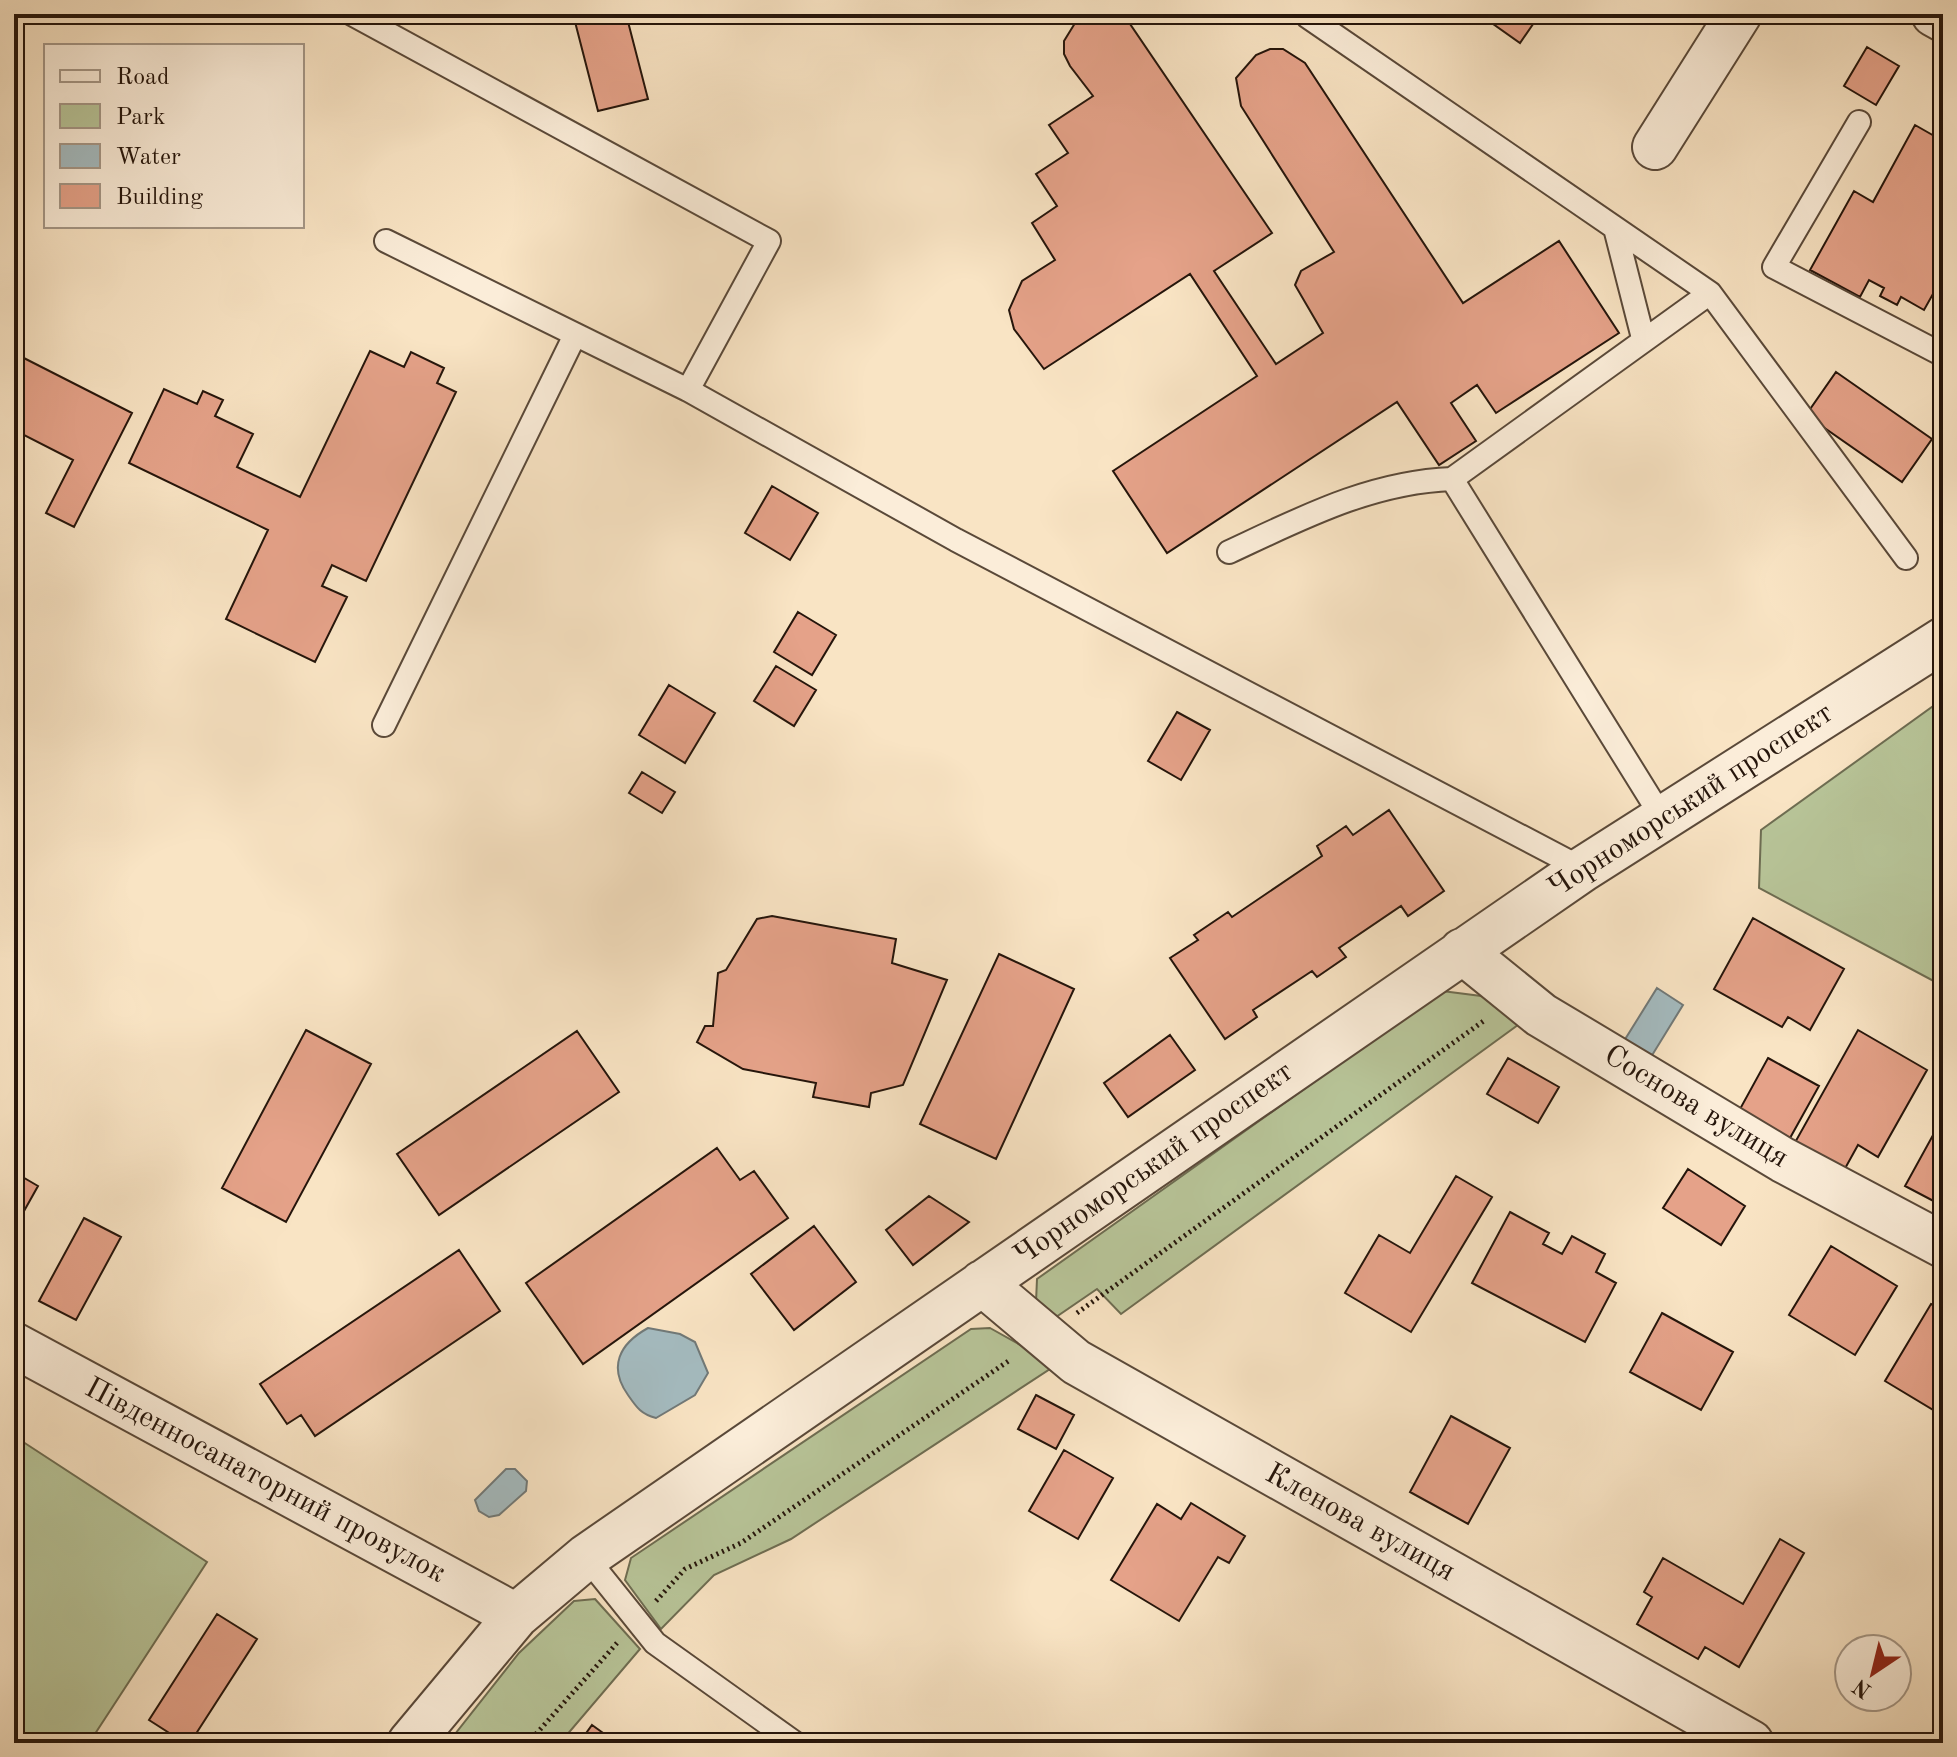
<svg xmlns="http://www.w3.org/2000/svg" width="1957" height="1757" font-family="'Old Standard TT',serif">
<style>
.green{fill:#b8c599;stroke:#6e6d52;stroke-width:2}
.water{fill:#a4bbc0;stroke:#717978;stroke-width:2}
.building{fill:#e5a289;stroke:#25150b;stroke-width:2}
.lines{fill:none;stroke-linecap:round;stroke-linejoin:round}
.service-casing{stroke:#5a4939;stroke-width:26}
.minor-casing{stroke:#5a4939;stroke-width:48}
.path{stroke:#25150b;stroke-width:5;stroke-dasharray:2 4;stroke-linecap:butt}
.service{stroke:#fbedd9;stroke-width:22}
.minor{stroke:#fbedd9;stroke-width:44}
.labels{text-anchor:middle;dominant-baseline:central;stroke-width:7;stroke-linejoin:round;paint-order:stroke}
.street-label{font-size:30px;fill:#25150b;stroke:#fbedd9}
</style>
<rect width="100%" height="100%" fill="#f9e4c4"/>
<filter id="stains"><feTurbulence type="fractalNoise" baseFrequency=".0025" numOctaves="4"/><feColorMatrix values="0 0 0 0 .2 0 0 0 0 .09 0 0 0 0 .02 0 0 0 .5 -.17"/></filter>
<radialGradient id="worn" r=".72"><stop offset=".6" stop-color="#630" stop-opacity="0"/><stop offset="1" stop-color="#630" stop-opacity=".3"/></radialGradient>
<path class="green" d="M1943 699V986L1759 888 1761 830Z
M1442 991 1489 997 1522 1022 1121 1314 1097 1289 1056 1317 1036 1302 1037 1279Z
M990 1328 1056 1365 791 1539 714 1575 661 1629 625 1580 631 1558 971 1329Z
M14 1436 207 1562 89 1743H14Z
M595 1599 640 1649 560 1743H448L519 1653 574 1601Z"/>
<path class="water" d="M1657 988 1683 1005 1651 1057 1624 1041Z
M648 1328 680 1334 695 1342 708 1373 695 1395 656 1418C641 1414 637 1408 628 1395 608 1367 619 1344 648 1328Z
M506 1469H515L527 1481 526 1491 499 1515 489 1517 479 1511 475 1500Z"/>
<path class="building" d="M573 14H626L648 99 598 111Z
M1119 14 1130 24 1272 233 1214 271 1276 364 1323 333 1295 285 1301 271 1334 252 1241 106 1236 78 1256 55 1270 49H1283L1305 63 1463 303 1559 241 1619 333 1496 413 1477 385 1451 403 1476 441 1439 465 1397 402 1167 553 1113 471 1257 376 1190 274 1044 369 1014 329 1009 310 1022 281 1055 260 1032 223 1057 206 1036 174 1068 153 1049 125 1093 96 1070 66 1064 54V41L1080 15Z
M1479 14H1540L1520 43Z
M1867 47 1899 66 1876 105 1844 86Z
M1915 125 1943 141 1940 239 1943 276 1924 310 1901 297 1897 305 1880 296 1884 288 1869 280 1860 297 1810 270 1854 191 1873 202Z
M370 351 404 367 411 352 444 368 437 383 456 392 366 581 332 565 322 586 347 597 315 662 226 619 268 530 129 463 164 389 197 404 203 391 223 400 215 416 253 434 237 467 300 497Z
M14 353 132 413 74 527 46 513 73 460 14 430Z
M1836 372 1932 439 1902 482 1806 415Z
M772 486 818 513 790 560 745 533Z
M798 612 836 635 812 675 774 652Z
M776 666 816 690 794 726 754 701Z
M669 685 715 713 685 763 639 735Z
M1177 712 1210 730 1181 780 1148 761Z
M642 772 675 792 662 813 629 793Z
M1389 810 1444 891 1408 916 1401 906 1339 948 1346 957 1317 977 1312 971 1253 1010 1257 1017 1225 1039 1170 958 1198 940 1194 935 1228 912 1232 917 1322 856 1317 846 1346 826 1353 835Z
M772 916 896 939 892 963 947 980 903 1085 871 1093 869 1107 813 1097 816 1083 743 1069 697 1042 705 1026H713L718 973 726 970 757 919Z
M1753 918 1844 969 1810 1030 1788 1017 1782 1027 1714 989Z
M999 954 1074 989 996 1159 920 1124Z
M306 1030 371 1064 286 1222 222 1188Z
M1858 1030 1927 1070 1878 1157 1858 1145 1842 1174 1793 1146Z
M577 1031 619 1092 439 1215 397 1154Z
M1170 1035 1195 1070 1128 1117 1104 1083Z
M1508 1058 1559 1087 1538 1123 1487 1094Z
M1768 1058 1819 1086 1790 1138 1740 1109Z
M1943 1117V1206L1905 1186Z
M717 1148 740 1180 754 1171 788 1218 583 1364 526 1283Z
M1688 1169 1745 1206 1721 1245 1663 1208Z
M14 1172 38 1186 14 1229Z
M1456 1176 1492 1197 1411 1332 1345 1293 1379 1235 1410 1253Z
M929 1196 969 1222 913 1265 886 1230Z
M1510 1212 1549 1233 1543 1244 1562 1254 1572 1236 1605 1254 1596 1272 1616 1283 1585 1342 1472 1283Z
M84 1218 121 1237 76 1320 39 1301Z
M814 1226 856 1282 794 1330 751 1274Z
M1831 1246 1897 1286 1855 1355 1789 1315Z
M459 1250 500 1311 315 1436 301 1415 287 1424 260 1384Z
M1931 1304 1943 1310V1408L1940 1414 1885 1381Z
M1662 1313 1733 1352 1701 1410 1630 1372Z
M1036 1395 1074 1415 1056 1449 1018 1429Z
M1451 1416 1510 1448 1468 1524 1410 1492Z
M1064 1450 1113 1478 1078 1539 1029 1511Z
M1191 1503 1245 1536 1229 1563 1218 1557 1179 1621 1111 1580 1157 1504 1181 1519Z
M1780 1539 1804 1553 1739 1667 1705 1647 1698 1659 1637 1624 1652 1597 1644 1592 1663 1558 1743 1604Z
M217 1614 257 1639 190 1743H185L149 1720Z
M592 1725 617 1743H579Z"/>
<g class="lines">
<defs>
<path id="service" d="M352 14 769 241 688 390
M1308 17 1710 293 1906 558
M1859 122 1774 267 1943 355
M1615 228 1643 338
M386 241 688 390 956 540 1583 869
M1452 479 1663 819
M1229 552C1302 518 1371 482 1452 479L1710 293
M384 725 575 335
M586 1557 655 1643 795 1743"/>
<path id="minor" d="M1934 14 1943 19
M1655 147 1739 14
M1462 951 1541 1015 1783 1160 1943 1245
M982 1283 1076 1362 1751 1743
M14 1345 516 1616
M410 1743 516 1616 586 1557 1583 869 1943 640"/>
</defs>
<use href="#service" class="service-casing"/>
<use href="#minor" class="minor-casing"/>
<path class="path" d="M1077 1313 1485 1020
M656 1601 685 1569 741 1543 1010 1360
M528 1743 617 1643"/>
<use href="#service" class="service"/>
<use href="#minor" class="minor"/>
</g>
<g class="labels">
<g class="street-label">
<text transform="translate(1691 801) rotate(-33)">Чорноморський проспект</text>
<text transform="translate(1696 1107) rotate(31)">Соснова вулиця</text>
<text transform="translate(1154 1164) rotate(-35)">Чорноморський проспект</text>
<text transform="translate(265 1481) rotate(28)">Південносанаторний провулок</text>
<text transform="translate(1360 1523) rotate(29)">Кленова вулиця</text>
</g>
</g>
<rect width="1957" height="1757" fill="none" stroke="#f9e4c4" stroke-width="48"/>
<rect x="16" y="16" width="1925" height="1725" fill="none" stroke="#25150b" stroke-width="4"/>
<rect x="24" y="24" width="1909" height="1709" fill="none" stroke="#25150b" stroke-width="2"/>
<rect x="44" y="44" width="260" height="184" fill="#fbedd9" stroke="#a59787" stroke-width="2"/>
<rect x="60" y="70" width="40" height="12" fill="#fbedd9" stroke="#a59787" stroke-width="2"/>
<text x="116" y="84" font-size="24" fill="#25150b">Road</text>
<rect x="60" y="104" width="40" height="24" fill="#b8c599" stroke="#a59787" stroke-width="2"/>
<text x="116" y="124" font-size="24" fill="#25150b">Park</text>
<rect x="60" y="144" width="40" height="24" fill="#a4bbc0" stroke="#a59787" stroke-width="2"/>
<text x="116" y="164" font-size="24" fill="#25150b">Water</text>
<rect x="60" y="184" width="40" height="24" fill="#e5a289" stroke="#a59787" stroke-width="2"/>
<text x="116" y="204" font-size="24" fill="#25150b">Building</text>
<g transform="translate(1873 1673) rotate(215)"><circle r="38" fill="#fbedd9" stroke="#a59787" stroke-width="2"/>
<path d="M0-6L14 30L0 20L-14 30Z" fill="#8f2418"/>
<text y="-12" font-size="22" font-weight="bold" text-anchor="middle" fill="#25150b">N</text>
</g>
<rect width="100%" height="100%" filter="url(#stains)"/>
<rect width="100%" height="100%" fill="url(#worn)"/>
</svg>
